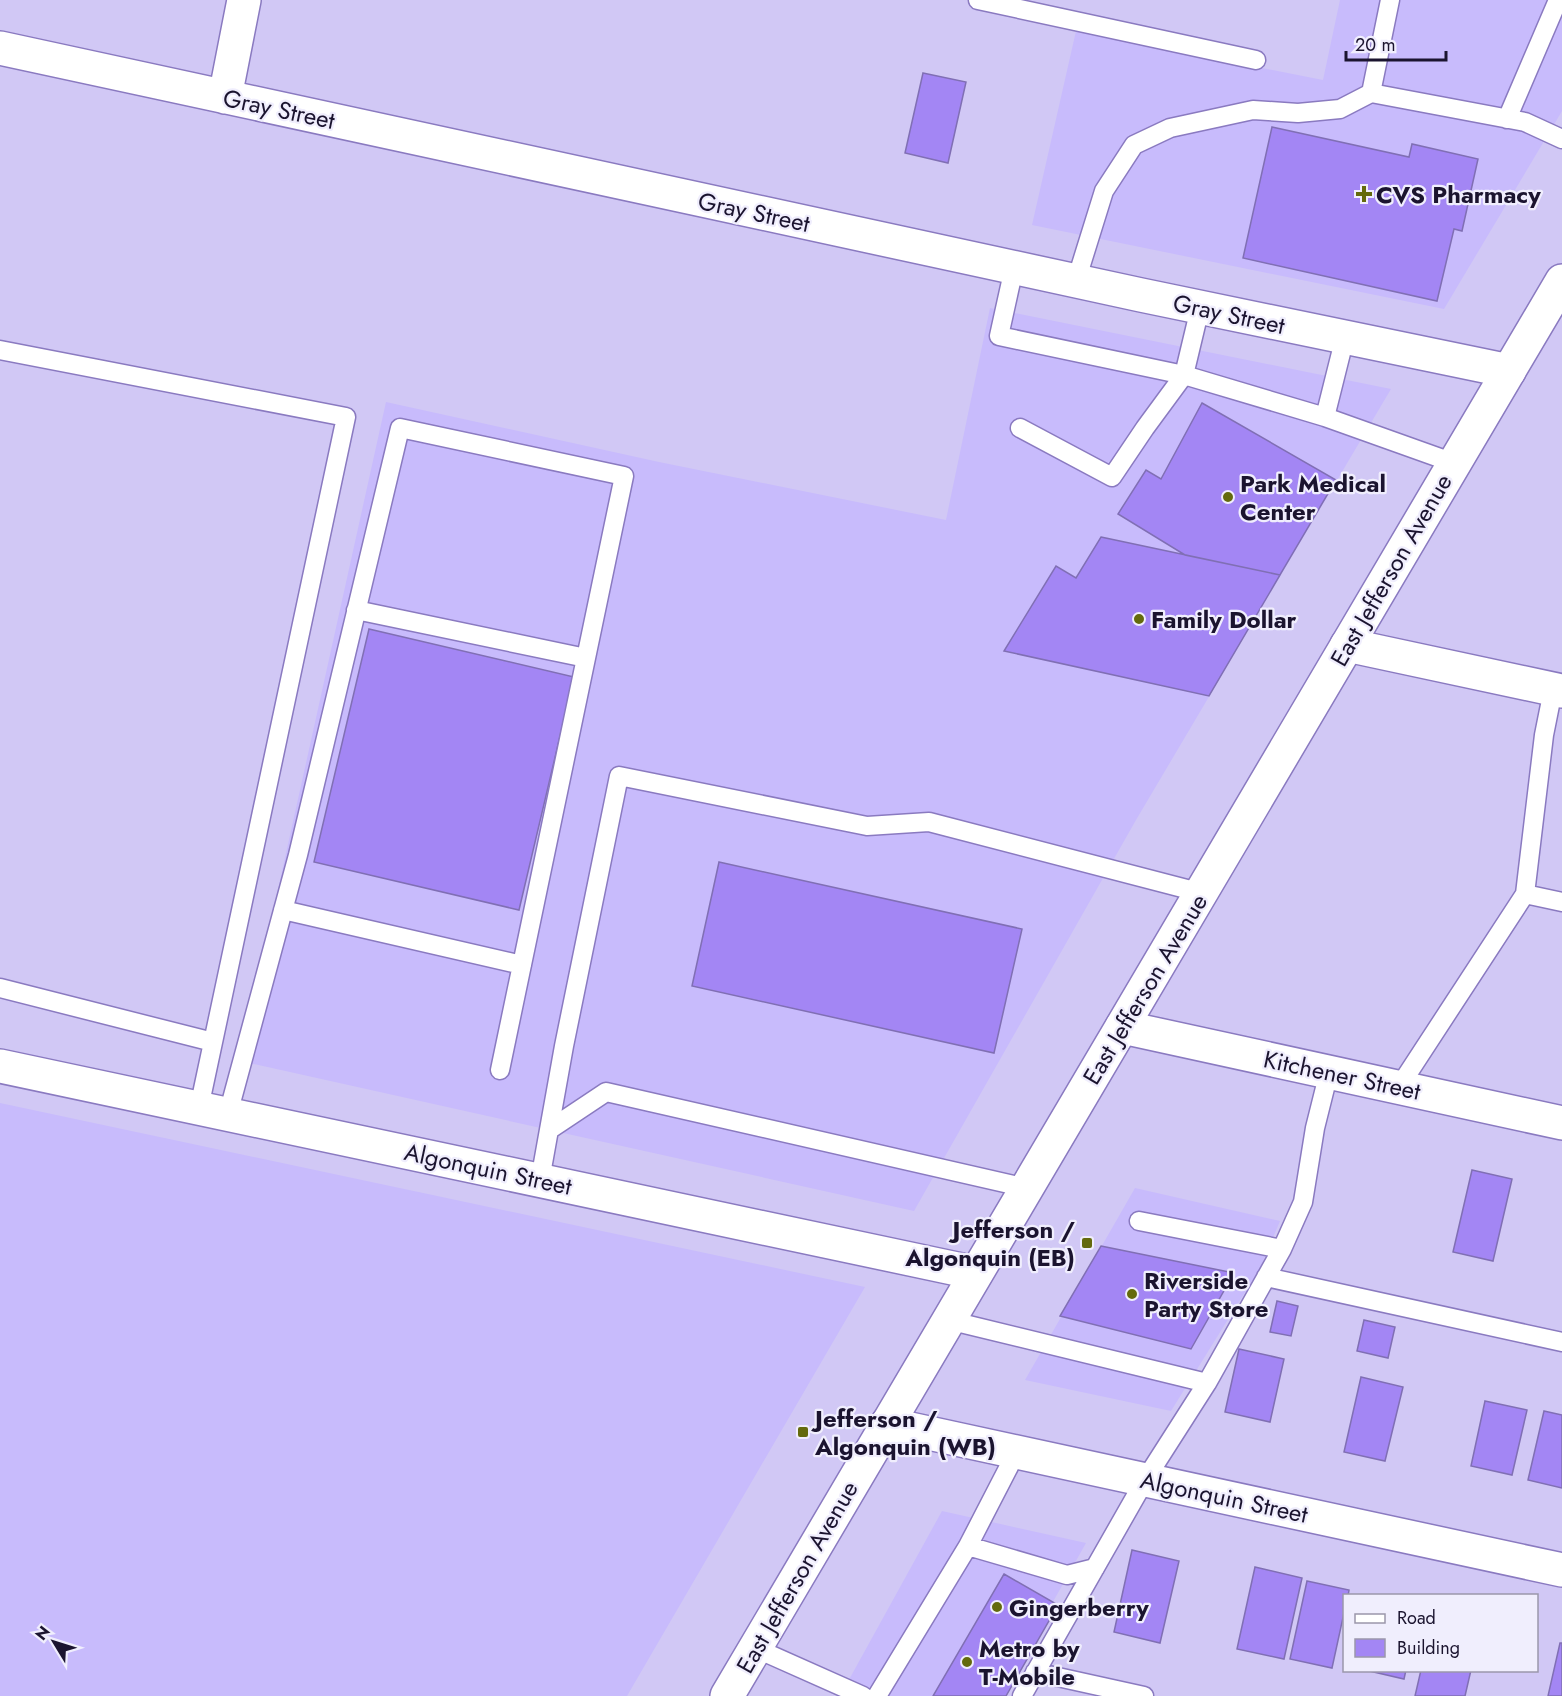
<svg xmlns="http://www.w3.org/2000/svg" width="1562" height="1696" font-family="Jost,sans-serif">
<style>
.built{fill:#c8bbfc}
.building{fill:#a386f4;stroke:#806fb4;stroke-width:1.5}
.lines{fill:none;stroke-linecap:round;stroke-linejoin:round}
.service-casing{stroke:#8a7ac0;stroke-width:21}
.minor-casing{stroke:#8a7ac0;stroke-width:36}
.secondary-casing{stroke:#8a7ac0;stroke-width:36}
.service{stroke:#fff;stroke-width:18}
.minor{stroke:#fff;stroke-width:33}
.secondary{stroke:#fff;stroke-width:33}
.poi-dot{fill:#646a0c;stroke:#f0eefd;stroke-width:2}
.labels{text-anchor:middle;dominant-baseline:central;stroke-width:4.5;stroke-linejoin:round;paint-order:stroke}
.street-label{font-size:24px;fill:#1b142f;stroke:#f0eefd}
.poi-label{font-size:24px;font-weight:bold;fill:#1b142f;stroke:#f0eefd;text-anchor:start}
</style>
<rect width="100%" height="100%" fill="#d1c8f5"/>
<path class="built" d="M1340 0H1562V111L1444 309 1032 225 1076 31 1323 80Z
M990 308 1391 389 1136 820 914 1211 240 1061 386 402 659 462 946 520Z
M0 1103 865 1287 627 1696H0Z
M1135 1188 1280 1221 1260 1268 1171 1411 1025 1380Z
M942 1511 1086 1543 1000 1696H840Z"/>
<path class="building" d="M923 73 966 82 948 163 905 153Z
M1272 127 1409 157 1412 144 1478 159 1462 231 1454 229 1437 301 1243 258Z
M1202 403 1336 480 1280 575 1185 555 1118 514 1146 470 1161 479Z
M1101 537 1280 575 1209 696 1004 651 1056 566 1076 578Z
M369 629 574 677 519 910 314 862Z
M719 862 1022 929 994 1053 692 986Z
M1472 1170 1512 1179 1493 1261 1453 1252Z
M1101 1246 1234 1273 1191 1349 1060 1316Z
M1277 1301 1298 1306 1291 1336 1270 1332Z
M1364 1320 1395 1327 1388 1358 1357 1351Z
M1239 1349 1284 1359 1270 1422 1225 1412Z
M1361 1377 1403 1387 1385 1461 1344 1452Z
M1485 1401 1527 1410 1512 1475 1471 1466Z
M1544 1411 1562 1415V1488L1528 1480Z
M1132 1550 1179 1561 1160 1643 1114 1632Z
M1255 1567 1302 1578 1284 1659 1237 1649Z
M1004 1574 1058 1605 1006 1696H933Z
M1307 1581 1349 1590 1348 1596H1344V1613L1332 1668 1290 1659Z
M1560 1643H1562V1696H1548Z
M1365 1670H1406L1404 1679Z
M1421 1670H1471L1465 1696H1415Z"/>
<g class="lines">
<defs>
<path id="service" d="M978 0 1256 60
M1390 0 1371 93 1525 122 1562 139
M1507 119 1558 0
M1014 268 999 336 1184 375 1325 417 1454 463
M1076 281 1104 191 1134 145 1170 128 1253 110 1298 113 1340 109 1371 93
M0 350 346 417 199 1108
M1325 417 1345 337
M1020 428 1112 477 1145 428 1184 375 1200 308
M356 610 586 658
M1525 894 1562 902
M283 910 522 965
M0 988 213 1042
M1399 1087 1525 894 1544 735 1553 690
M228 1114 298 855 400 428 624 476 500 1070
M549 1130 606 1092 1027 1188
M540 1180 564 1046 619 776 867 826 929 822 1202 893
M1139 1221 1282 1249
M1266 1277 1562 1342
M948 1320 1207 1383
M968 1546 1016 1453
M755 1648 863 1696
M1035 1672 1144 1696
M877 1696 968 1546 1067 1575 1095 1568
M1022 1696 1145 1480 1207 1383 1282 1249 1303 1202 1315 1128 1329 1072"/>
<path id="minor" d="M0 48 1141 295 1509 371
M225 97 244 0
M1347 645 1562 691
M1122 1027 1562 1123
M0 1066 976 1273
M887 1424 1562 1570"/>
<path id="secondary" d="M727 1696 1562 281"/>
</defs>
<use href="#service" class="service-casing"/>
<use href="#minor" class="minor-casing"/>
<use href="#secondary" class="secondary-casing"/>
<use href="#service" class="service"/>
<use href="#minor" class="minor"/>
<use href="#secondary" class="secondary"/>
</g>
<g class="poi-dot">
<path d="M1361 185h6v6h6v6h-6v6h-6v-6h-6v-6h6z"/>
<circle cx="1228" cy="497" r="6"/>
<circle cx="1139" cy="619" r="6"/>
<rect x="1081" y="1237" width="12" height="12" rx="3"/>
<circle cx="1132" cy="1294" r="6"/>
<rect x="797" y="1426" width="12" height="12" rx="3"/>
<circle cx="997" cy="1607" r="6"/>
<circle cx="967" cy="1662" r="6"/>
</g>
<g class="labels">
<g class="street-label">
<text transform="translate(279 109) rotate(12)">Gray Street</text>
<text transform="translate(754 212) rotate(12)">Gray Street</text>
<text transform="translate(1229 314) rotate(12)">Gray Street</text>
<text transform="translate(1391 570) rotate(-60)">East Jefferson Avenue</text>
<text transform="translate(1145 989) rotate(-59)">East Jefferson Avenue</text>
<text transform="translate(1342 1075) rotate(12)">Kitchener Street</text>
<text transform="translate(488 1169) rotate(12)">Algonquin Street</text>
<text transform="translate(1224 1497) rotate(12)">Algonquin Street</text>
<text transform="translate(797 1577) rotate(-60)">East Jefferson Avenue</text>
</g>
<g class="poi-label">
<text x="1376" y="194">CVS Pharmacy</text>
<text x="1240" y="483">Park Medical<tspan x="1240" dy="28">Center</tspan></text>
<text x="1151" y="619">Family Dollar</text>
<text x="1075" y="1229" text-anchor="end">Jefferson /<tspan x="1075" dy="28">Algonquin (EB)</tspan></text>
<text x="1144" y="1280">Riverside<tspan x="1144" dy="28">Party Store</tspan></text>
<text x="815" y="1418">Jefferson /<tspan x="815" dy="28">Algonquin (WB)</tspan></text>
<text x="1009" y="1607">Gingerberry</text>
<text x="979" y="1648">Metro by<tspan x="979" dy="28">T-Mobile</tspan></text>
</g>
</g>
<rect x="1343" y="1594" width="195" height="78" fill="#f0eefd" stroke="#9b97ab" stroke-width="1.5"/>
<rect x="1355" y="1614" width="30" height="9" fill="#ffffff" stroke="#9b97ab" stroke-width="1.5"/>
<text x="1397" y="1624" font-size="18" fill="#1b142f">Road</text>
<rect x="1355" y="1639" width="30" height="18" fill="#a386f4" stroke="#9b97ab" stroke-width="1.5"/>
<text x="1397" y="1654" font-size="18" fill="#1b142f">Building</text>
<g transform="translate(54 1642) rotate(308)" stroke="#f0eefd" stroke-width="4.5" paint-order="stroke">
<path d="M0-4.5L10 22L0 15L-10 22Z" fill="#1b142f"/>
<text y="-9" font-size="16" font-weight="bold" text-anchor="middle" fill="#1b142f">N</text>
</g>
<path d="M1346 51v9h100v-9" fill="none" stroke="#1b142f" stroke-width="3"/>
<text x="1355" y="51" font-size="18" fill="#1b142f" stroke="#f0eefd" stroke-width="4.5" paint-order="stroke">20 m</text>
</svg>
